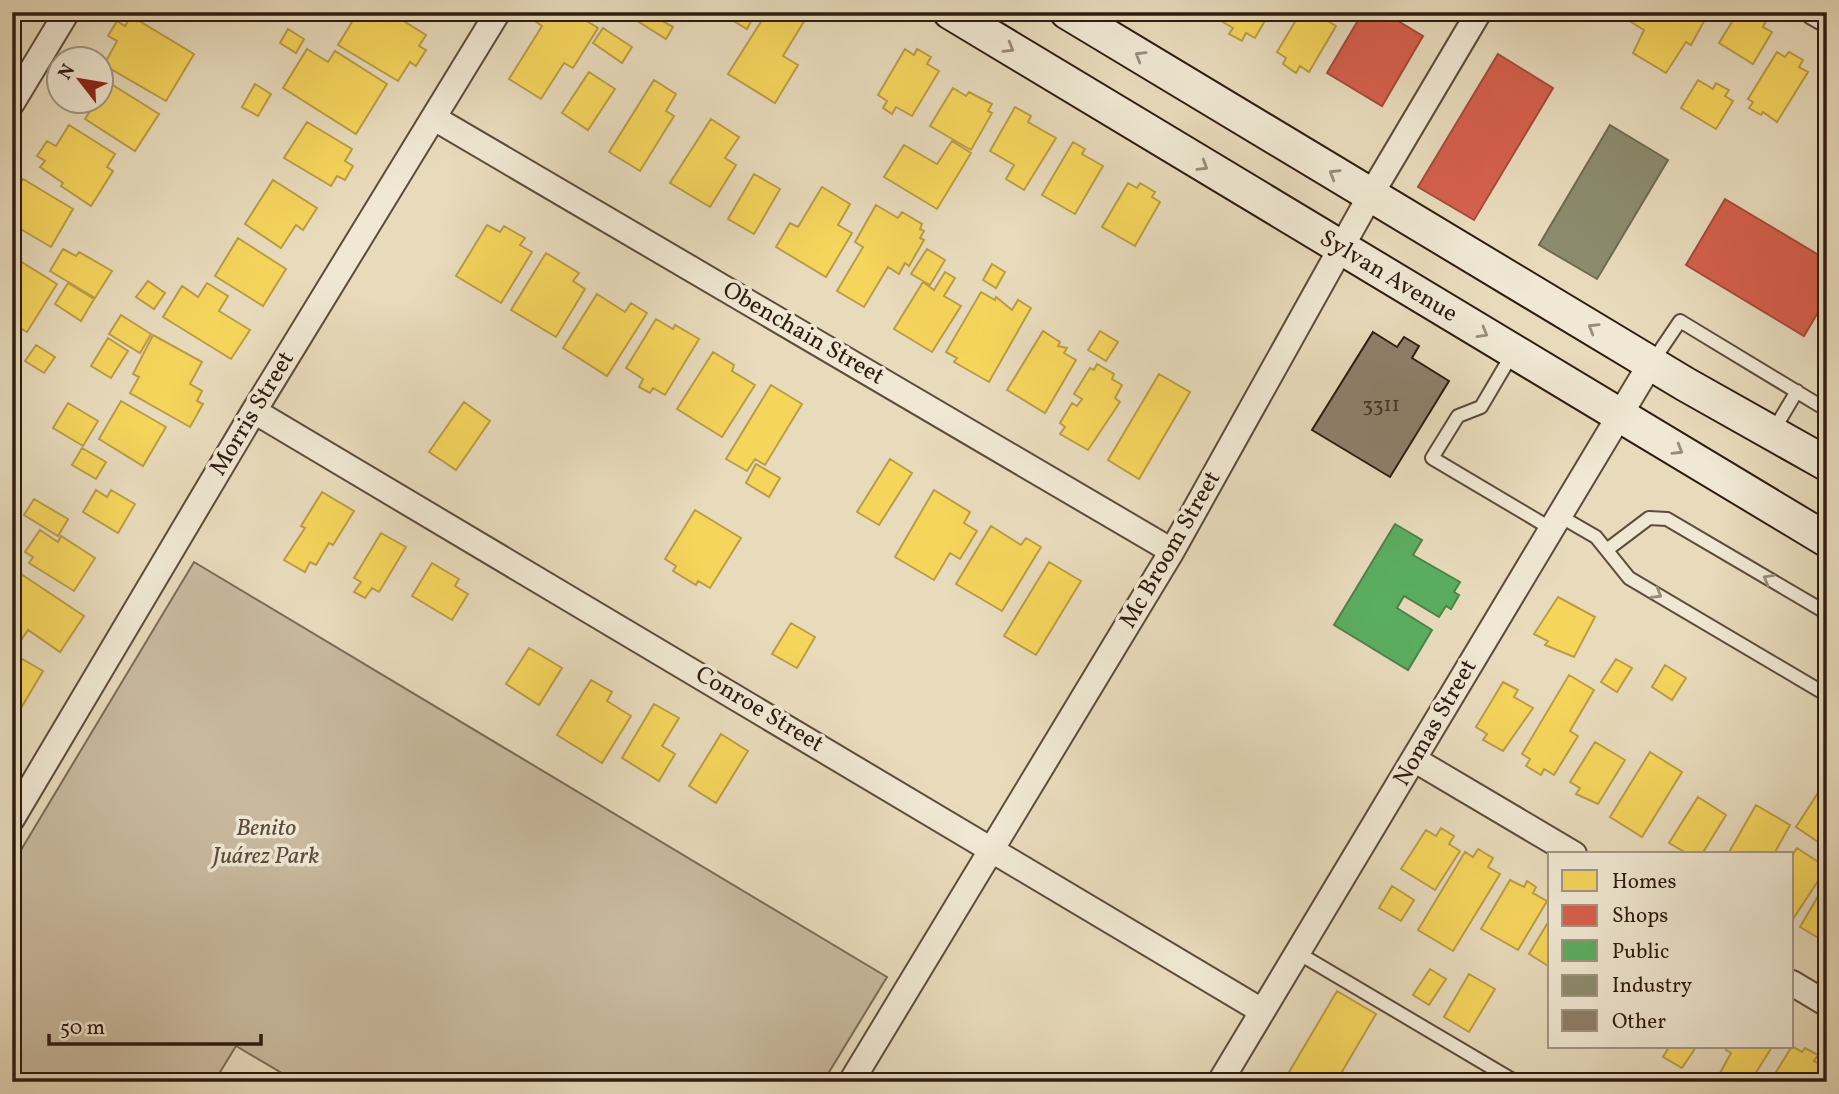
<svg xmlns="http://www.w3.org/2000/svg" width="1839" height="1094" font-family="Vollkorn,serif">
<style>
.green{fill:#c9ba9f;stroke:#7c6a58;stroke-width:2}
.homes{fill:#f6d55c;stroke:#ba9d46;stroke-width:2}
.shops{fill:#d6604d;stroke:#a44b3b;stroke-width:2}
.public{fill:#5aae61;stroke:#4d8249;stroke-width:2}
.industry{fill:#8c8c6e;stroke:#706a52;stroke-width:2}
.building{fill:#8f7f6a;stroke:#2f1b11;stroke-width:2}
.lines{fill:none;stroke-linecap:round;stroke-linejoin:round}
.lane-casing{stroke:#5d4b3c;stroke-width:16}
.street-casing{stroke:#5d4b3c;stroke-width:28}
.secondary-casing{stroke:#2f1b11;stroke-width:37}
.lane{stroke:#f0e8d3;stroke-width:12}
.street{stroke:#f0e8d3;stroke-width:24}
.secondary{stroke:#f0e8d3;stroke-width:33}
.oneway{stroke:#998c7c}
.labels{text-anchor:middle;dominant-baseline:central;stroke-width:7;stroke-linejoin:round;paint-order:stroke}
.number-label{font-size:21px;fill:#473427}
.street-label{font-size:24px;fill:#2f1b11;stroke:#f0e8d3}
.park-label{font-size:24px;font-style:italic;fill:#5d4b3c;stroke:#f0e8d3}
</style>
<rect width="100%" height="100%" fill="#e8dbbc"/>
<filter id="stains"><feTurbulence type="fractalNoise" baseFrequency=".00286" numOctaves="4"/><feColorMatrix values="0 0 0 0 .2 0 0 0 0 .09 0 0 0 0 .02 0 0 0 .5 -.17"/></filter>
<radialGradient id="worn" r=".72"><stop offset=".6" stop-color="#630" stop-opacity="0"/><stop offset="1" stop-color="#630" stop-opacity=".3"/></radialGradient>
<path class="green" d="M194 562 887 977 823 1082H297L236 1046 214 1082H12V865Z"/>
<path class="homes" d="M358 12H389L426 35 419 46 426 50 416 66 410 62 398 81 338 45Z
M536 12H572L598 28 573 68 564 63 541 99 509 79 542 26 532 19Z
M646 12 673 27 666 39 639 22Z
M719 12H756L747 29Z
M767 12H797L806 18 783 56 798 65 775 103 728 74Z
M1226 12H1270L1255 38 1246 33 1242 41 1229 34 1233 28 1221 21Z
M1301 12H1313L1336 26 1309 72 1300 66 1296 73 1283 64 1286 58 1277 52Z
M1636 12H1709L1691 45 1686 42 1666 73 1633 53 1644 30 1631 22Z
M1738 12 1754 21 1757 16 1766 21 1763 27 1772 32 1753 64 1719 43Z
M131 16 194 54 166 101 104 65 117 41 108 36 117 21 125 26Z
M603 28 632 47 622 63 593 43Z
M288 29 304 39 296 53 280 43Z
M307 49 328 62 335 51 387 84 356 134 283 88Z
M905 49 914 55 917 49 931 57 927 64 939 71 912 116 896 107 892 114 883 108 887 101 878 95Z
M1777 52 1785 57 1789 52 1803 60 1799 67 1808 72 1777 122 1763 112 1761 115 1749 108 1753 102 1748 99Z
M589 72 615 89 588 130 562 113Z
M654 80 676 94 666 111 674 116 640 171 609 152Z
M1698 80 1713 89 1716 83 1729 90 1725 96 1733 101 1716 129 1681 108Z
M108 82 159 114 135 151 85 119 90 111 84 107 88 102H102V84L105 86Z
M255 84 271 94 258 116 242 107Z
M953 88 966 96 969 92 992 104 988 111 992 113 971 150 930 126Z
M1015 107 1031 116 1028 122 1056 138 1024 190 1006 179 1014 165 990 151Z
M711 119 739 137 725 158 736 165 710 207 670 183Z
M307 122 352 149 345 161 353 166 345 180 337 176 331 186 284 158Z
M69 125 115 154 107 167 113 171 91 206 61 186 63 183 40 167 45 161 37 156 47 141 56 146Z
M952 141 971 153 937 209 884 177 904 145 937 164Z
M1073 142 1085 149 1082 154 1103 166 1075 214 1042 195Z
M754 174 780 189 754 234 728 219Z
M23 179 73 209 51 247 12 224V197Z
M273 180 317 208 303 230 296 225 281 248 245 224Z
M1128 183 1137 188 1140 183 1155 192 1152 197 1160 202 1135 246 1102 227Z
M822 187 850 204 838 225 852 233 826 277 776 247 790 223 798 227Z
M876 205 898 218 902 212 922 224 920 229 924 231 920 238 924 240 909 266 905 263 899 274 888 267 864 307 837 291 863 247 855 242Z
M487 225 500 232 504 226 525 238 520 245 532 252 501 303 456 276Z
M238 238 286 269 263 306 215 276Z
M63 249 76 256 79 252 112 271 95 298 50 271Z
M927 249 945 260 930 285 911 274Z
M546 253 579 273 573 281 585 289 556 337 511 310Z
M12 256 57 284 27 332 12 323 20 307 12 302Z
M992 264 1005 272 996 288 983 280Z
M945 272 955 278 944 296 961 306 932 352 894 329 923 282 934 290Z
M148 281 165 293 154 309 136 297Z
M68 283 94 299 81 321 55 304Z
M207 283 228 296 219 311 250 330 231 359 163 317 182 286 198 297Z
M981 292 995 300 996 297 1012 310 1018 300 1031 308 989 382 954 362 957 358 946 352Z
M597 294 625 312 631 303 647 313 607 376 563 348Z
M121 315 151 334 140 353 109 334Z
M656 319 673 329 675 325 699 339 665 395 653 388 650 393 639 387 643 379 626 368Z
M1043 331 1060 342 1058 346 1067 348 1064 353 1076 360 1045 413 1007 390Z
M1100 331 1118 342 1106 361 1088 350Z
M153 335 202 362 190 384 202 391 197 401 203 404 190 427 130 393 139 377 133 374Z
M108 338 128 351 111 378 91 366Z
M36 345 55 357 44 373 25 361Z
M713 352 734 365 732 371 755 385 722 437 677 409Z
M1097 364 1114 374 1112 379 1122 385 1115 398 1120 402 1088 450 1060 434 1065 427 1060 423 1072 403 1077 406 1082 399 1074 394 1090 368 1094 370Z
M1159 374 1190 392 1139 479 1108 460Z
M771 385 802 404 765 465 755 459 747 471 726 459Z
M121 401 166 427 143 466 99 439Z
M464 402 490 421 456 470 429 452Z
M68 403 98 421 83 446 53 428Z
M82 448 106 462 96 479 72 465Z
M890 459 912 473 879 525 857 512Z
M756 464 780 478 769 497 746 483Z
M96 490 107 497 111 490 135 504 118 533 83 512Z
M934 490 970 512 964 523 977 531 960 559 950 553 934 580 895 557Z
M322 492 354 511 333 545 329 543 316 565 310 562 305 572 284 560 305 528 301 526Z
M34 499 68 519 58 536 24 515Z
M695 510 741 538 710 588 698 581 696 585 673 571 676 566 665 559Z
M991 526 1021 545 1026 538 1041 547 1002 611 956 584Z
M40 530 58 542 61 536 95 558 74 591 29 563 33 557 25 552Z
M381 533 406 547 379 592 372 588 365 598 354 592 361 582 354 578Z
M1049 562 1081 581 1036 655 1004 636Z
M432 563 459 579 455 586 468 594 452 620 412 596Z
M12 568 84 616 60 652 28 630 19 643 12 638Z
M1558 597 1595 617 1574 657 1545 645 1548 641 1534 634Z
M791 623 815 637 797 668 772 654Z
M529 648 562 668 539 705 506 684Z
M12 653 43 671 14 720 12 719Z
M1616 659 1632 668 1617 692 1601 682Z
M1665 665 1686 678 1672 700 1652 687Z
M1569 675 1594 690 1570 731 1578 736 1554 775 1544 769 1541 775 1526 766 1530 759 1522 754Z
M591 680 612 692 607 701 631 716 602 763 557 735Z
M1503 682 1518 690 1514 697 1533 708 1503 751 1483 740 1487 734 1476 727Z
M654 704 679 718 662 746 675 754 659 781 622 758Z
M721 734 748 751 716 803 689 786Z
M1595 742 1625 760 1598 804 1576 794 1580 788 1570 782Z
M1650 752 1682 772 1642 837 1610 817Z
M1827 779V848L1796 827Z
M1698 797 1726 815 1702 854H1688L1669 843Z
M1756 805 1790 825 1774 854H1728Z
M1441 828 1454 836 1449 844 1460 851 1435 890 1401 869 1426 830 1436 836Z
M1797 848 1823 865 1819 873 1822 875 1793 919 1792 856Z
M1478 849 1493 858 1488 867 1500 874 1453 951 1418 930 1465 852 1473 857Z
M1510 880 1524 887 1527 881 1536 887 1533 893 1547 901 1518 950 1481 929Z
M1827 881V943L1800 927Z
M1392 886 1414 900 1401 921 1379 908Z
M1550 919V967L1529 954Z
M1430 969 1446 979 1429 1005 1413 995Z
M1469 974 1495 989 1469 1032 1444 1017Z
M1337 991 1376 1014 1336 1082H1290L1285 1079Z
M1792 1046 1802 1052 1805 1048 1818 1055 1814 1061 1825 1068 1817 1082H1770Z
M1669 1047H1696L1682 1068 1663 1057Z
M1728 1047H1772L1750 1082H1715L1731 1053 1726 1050Z"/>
<path class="shops" d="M1363 12H1383L1423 36 1382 106 1327 73Z
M1498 54 1553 88 1474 220 1418 187Z
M1725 199 1827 260V297L1804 336 1686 265Z"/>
<path class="public" d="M1395 524 1422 540 1413 555 1460 582 1454 592 1459 595 1451 609 1446 606 1439 617 1404 596 1397 608 1432 630 1408 670 1334 625Z"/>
<path class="industry" d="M1610 125 1668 160 1597 279 1539 245Z"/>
<path class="building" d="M1373 332 1397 347 1404 337 1419 346 1412 358 1449 381 1390 477 1312 430Z"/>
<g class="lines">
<defs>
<path id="lane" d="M1514 351 1481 407 1458 416 1432 458 1550 528
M1653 361 1680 321 1827 410
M1772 433 1797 391
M1558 515 1596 537 1629 578 1827 695
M1608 549 1649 518 1667 519 1827 613
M1298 953 1516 1082"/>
<path id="street" d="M1813 12 1827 20
M12 103 67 12
M434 118 1172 551
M254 411 1262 1011
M1415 760 1574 854
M12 819 254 411 498 12
M1792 983 1827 1004
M851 1082 1172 551 1370 196 1479 12
M1220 1082 1651 363"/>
<path id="secondary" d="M950 12 1827 540
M1067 12 1685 384 1827 464"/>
</defs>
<use href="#lane" class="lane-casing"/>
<use href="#street" class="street-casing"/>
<use href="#secondary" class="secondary-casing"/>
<use href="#lane" class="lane"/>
<use href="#street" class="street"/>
<use href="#secondary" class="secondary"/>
</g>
<defs><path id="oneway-chevron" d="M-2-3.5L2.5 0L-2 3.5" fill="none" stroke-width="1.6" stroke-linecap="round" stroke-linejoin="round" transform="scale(1.75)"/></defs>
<g class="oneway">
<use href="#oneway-chevron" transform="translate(1009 48) rotate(31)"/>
<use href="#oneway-chevron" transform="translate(1140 56) rotate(-149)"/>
<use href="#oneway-chevron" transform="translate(1203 166) rotate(31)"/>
<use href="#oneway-chevron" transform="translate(1334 174) rotate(-149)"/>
<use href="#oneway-chevron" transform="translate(1593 328) rotate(-149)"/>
<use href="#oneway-chevron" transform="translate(1483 333) rotate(30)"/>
<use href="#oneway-chevron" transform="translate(1678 450) rotate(31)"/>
<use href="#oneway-chevron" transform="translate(1768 579) rotate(-150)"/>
<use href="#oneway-chevron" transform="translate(1657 594) rotate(31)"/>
</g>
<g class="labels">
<g class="number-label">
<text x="1381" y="405">3311</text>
</g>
<g class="street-label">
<text transform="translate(1388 277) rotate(31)">Sylvan Avenue</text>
<text transform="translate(803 334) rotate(30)">Obenchain Street</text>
<text transform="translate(253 414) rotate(-59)">Morris Street</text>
<text transform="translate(1171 550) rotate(-60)">Mc Broom Street</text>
<text transform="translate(759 710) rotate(31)">Conroe Street</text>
<text transform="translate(1436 723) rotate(-60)">Nomas Street</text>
</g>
<g class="park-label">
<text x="266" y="829">Benito<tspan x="266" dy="28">Juárez Park</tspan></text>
</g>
</g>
<rect width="1839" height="1094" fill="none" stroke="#e8dbbc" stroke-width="42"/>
<rect x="14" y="14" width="1811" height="1066" fill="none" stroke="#2f1b11" stroke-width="3.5"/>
<rect x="21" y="21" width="1797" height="1052" fill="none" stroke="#2f1b11" stroke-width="2"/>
<rect x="1548" y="852" width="245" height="196" fill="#f0e8d3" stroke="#a39685" stroke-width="2"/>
<rect x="1562" y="870" width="35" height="21" fill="#f6d55c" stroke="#a39685" stroke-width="2"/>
<text x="1612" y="888" font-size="21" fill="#2f1b11">Homes</text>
<rect x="1562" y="905" width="35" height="21" fill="#d6604d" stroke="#a39685" stroke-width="2"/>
<text x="1612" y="922" font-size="21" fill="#2f1b11">Shops</text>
<rect x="1562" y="940" width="35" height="21" fill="#5aae61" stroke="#a39685" stroke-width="2"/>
<text x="1612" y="958" font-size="21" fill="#2f1b11">Public</text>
<rect x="1562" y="975" width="35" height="21" fill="#8c8c6e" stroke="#a39685" stroke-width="2"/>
<text x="1612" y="992" font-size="21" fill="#2f1b11">Industry</text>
<rect x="1562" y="1010" width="35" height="21" fill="#8f7f6a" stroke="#a39685" stroke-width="2"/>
<text x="1612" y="1028" font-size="21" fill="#2f1b11">Other</text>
<g transform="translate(80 80) rotate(301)"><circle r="33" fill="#f0e8d3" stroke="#a39685" stroke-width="2"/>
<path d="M0-5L12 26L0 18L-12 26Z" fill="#8f2418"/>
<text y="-10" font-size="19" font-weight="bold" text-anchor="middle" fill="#2f1b11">N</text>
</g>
<path d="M49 1034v10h212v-10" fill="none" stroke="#2f1b11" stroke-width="3.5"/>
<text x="60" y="1034" font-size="21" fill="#2f1b11" stroke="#f0e8d3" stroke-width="5" paint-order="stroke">50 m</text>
<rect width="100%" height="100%" filter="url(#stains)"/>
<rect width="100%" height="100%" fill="url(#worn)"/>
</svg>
